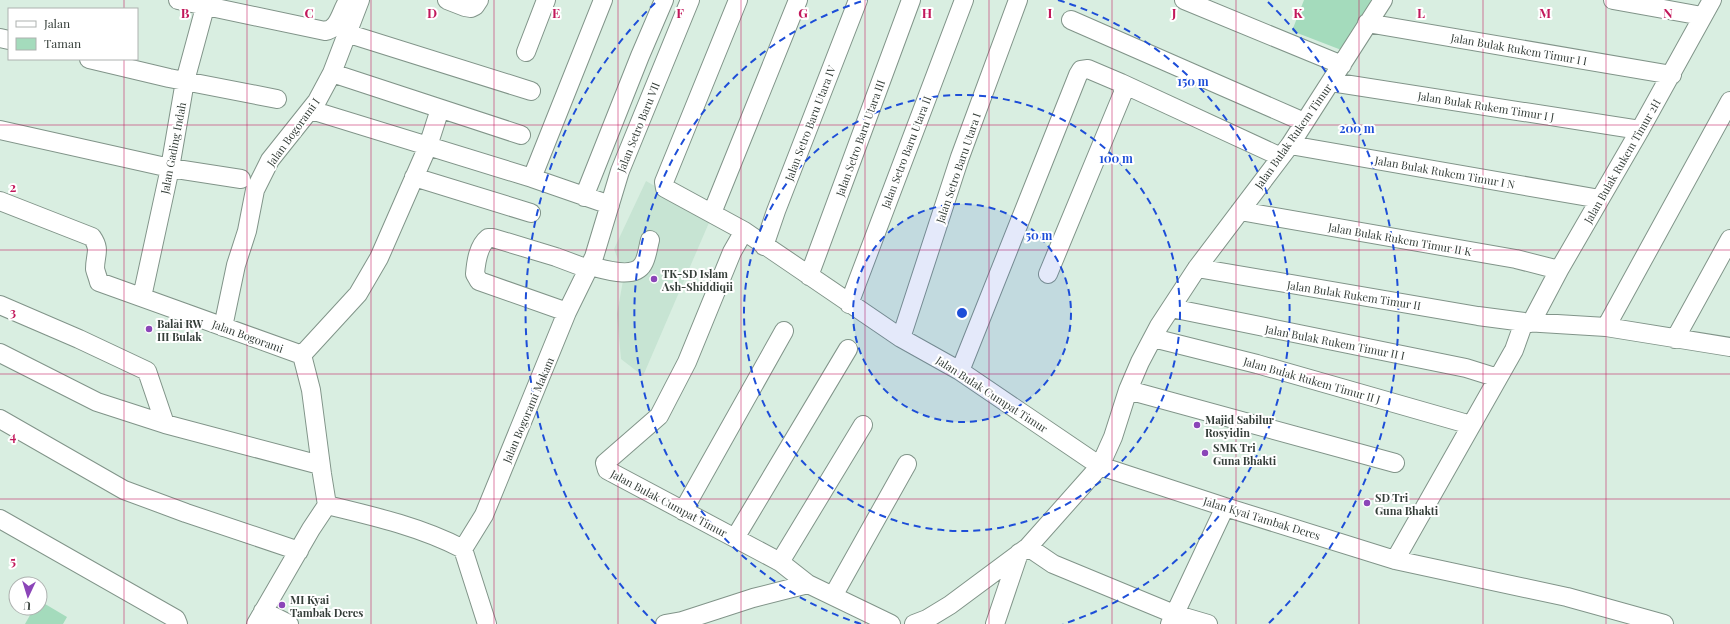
<svg xmlns="http://www.w3.org/2000/svg" width="1730" height="624" font-family="'Playfair Display',serif">
<style>
.built{fill:#c7e4d3}
.green{fill:#a4dbbc}
.lines{fill:none;stroke-linecap:round;stroke-linejoin:round}
.minor-casing{stroke:#819489;stroke-width:20}
.minor{stroke:#fff;stroke-width:18}
.grid{fill:none;stroke:#c2185b;stroke-width:1;stroke-opacity:0.55}
.ring{fill:none;stroke:#1d4ed8;stroke-width:2;stroke-dasharray:7 5}
.poi-dot{fill:#8b45b8;stroke:#fff;stroke-width:1.5}
.labels{text-anchor:middle;dominant-baseline:central;stroke-width:4;stroke-linejoin:round;paint-order:stroke}
.street-label{font-size:11px;fill:#353e39;stroke:#fff}
.poi-label{font-size:11px;font-weight:bold;fill:#353e39;stroke:#fff;text-anchor:start}
.grid-label{font-size:13px;text-anchor:middle;font-weight:bold;fill:#c2185b;stroke:#fff;stroke-width:4;stroke-linejoin:round;paint-order:stroke}
.centre{fill:#1d4ed8;stroke:#fff;stroke-width:2}
.ring-label{font-size:12px;text-anchor:middle;font-weight:bold;fill:#1d4ed8;stroke:#fff;stroke-width:4;stroke-linejoin:round;paint-order:stroke}
</style>
<rect width="100%" height="100%" fill="#d9eee1"/>
<path class="built" d="M646 181 711 218 643 376 621 359 617 314 624 275 614 249Z"/>
<path class="green" d="M1304 0H1377L1344 51 1292 31Z
M40 601 67 617 63 624H25L34 608H40Z"/>
<g class="lines">
<defs>
<path id="minor" d="M178 0 325 31C338 29 340 15 346 4
M447 0 465 7 471 8 475 6 479 0
M738 0 664 182 665 188 744 231 901 338 960 371 1100 466 1113 437 1128 390 1140 362 1159 326 1197 268 1290 145 1383 0
M1184 0 1342 65
M1613 0 1702 16
M1071 20 1304 122
M1367 23 1672 75
M346 33 531 91
M0 38 9 40
M526 52 546 0
M89 59 169 78 277 99
M332 73 521 135
M1331 82 1640 130
M1121 83 1281 157
M311 110 532 178 610 205
M0 130 170 168 241 179
M1290 145 1600 199
M414 177 531 213
M532 178 603 0
M584 197 640 56 664 0
M0 201 92 237C101 250 95 254 95 269 96 273 98 278 99 282L302 355 311 390 322 474 327 505
M1240 211 1516 259 1559 270
M712 213 798 0
M744 231 732 252 687 362 659 416 605 463 607 470 780 562 808 584
M764 246 776 211 858 0
M590 266C603 269 634 280 643 264 647 258 648 247 650 240
M1197 268 1478 316 1524 322 1606 327 1730 347
M809 276 911 0
M142 297 170 168 185 81 207 0
M849 304 964 0
M0 305 79 339 147 371 165 424
M1171 308 1466 368 1498 378
M567 312 479 281 475 274C476 262 478 246 488 238H493L556 257 588 269
M1531 323 1559 270 1640 130 1712 0
M223 327 236 265 247 231 255 190 270 160 317 101 332 73 360 0
M1606 327 1730 101
M901 338 960 157 1018 0
M1153 338 1257 364 1471 425
M1675 339 1730 239
M0 353 97 402 165 424 320 465
M302 355 358 294 379 258 428 146 440 109
M960 371 1078 75 1081 70 1088 69 1121 83 1123 88V93L1048 274
M1128 390 1395 463
M0 419 124 490 186 513 299 551
M683 511 784 331
M0 519 176 619 178 624
M735 538 848 349
M1028 547 1053 564 1174 614 1208 624
M463 549 484 515 567 312 594 257 620 171 690 0
M1395 560 1514 350 1524 322
M780 562 863 425
M833 596 907 464
M263 611 289 624
M256 624 311 529 327 505C373 516 421 527 463 549L487 624
M665 624 682 621 753 598 808 584 891 624
M914 624 927 619 950 605 1028 547 1100 466 1225 507 1395 560 1567 597 1664 624
M995 624 1019 553
M1170 624 1225 507"/>
</defs>
<use href="#minor" class="minor-casing"/>
<use href="#minor" class="minor"/>
</g>
<path class="grid" d="M124 0V9M247 0V624M371 0V624M494 0V624M618 0V624M741 0V624M865 0V624M989 0V624M1112 0V624M1236 0V624M1359 0V624M1483 0V624M1606 0V624M124 59V624M0 125H1730M0 250H1730M0 374H1730M0 499H1730"/>
<circle cx="962" cy="313" r="109" fill="#1d4ed8" fill-opacity=".12"/>
<g class="ring">
<circle cx="962" cy="313" r="109"/>
<circle cx="962" cy="313" r="218"/>
<path d="M861 624A327 327 0 0 1 866 0M1058 0A327 327 0 0 1 1063 624"/>
<path d="M656 624A436 436 0 0 1 656 2M1268 2A436 436 0 0 1 1268 624"/>
</g>
<g class="poi-dot">
<circle cx="654" cy="279" r="4"/>
<circle cx="149" cy="329" r="4"/>
<circle cx="1197" cy="425" r="4"/>
<circle cx="1205" cy="453" r="4"/>
<circle cx="1367" cy="503" r="4"/>
<circle cx="282" cy="605" r="4"/>
</g>
<g class="labels">
<g class="street-label">
<text transform="translate(1519 49) rotate(10)">Jalan Bulak Rukem Timur I I</text>
<text transform="translate(1486 106) rotate(9)">Jalan Bulak Rukem Timur I J</text>
<text transform="translate(810 123) rotate(-69)">Jalan Setro Baru Utara IV</text>
<text transform="translate(638 127) rotate(-68)">Jalan Setro Baru VII</text>
<text transform="translate(293 132) rotate(-54)">Jalan Bogorami I</text>
<text transform="translate(1293 136) rotate(-55)">Jalan Bulak Rukem Timur</text>
<text transform="translate(860 138) rotate(-70)">Jalan Setro Baru Utara III</text>
<text transform="translate(173 148) rotate(-79)">Jalan Gading Indah</text>
<text transform="translate(906 152) rotate(-69)">Jalan Setro Baru Utara II</text>
<text transform="translate(1622 161) rotate(-60)">Jalan Bulak Rukem Timur 2H</text>
<text transform="translate(958 168) rotate(-71)">Jalan Setro Baru Utara I</text>
<text transform="translate(1445 172) rotate(10)">Jalan Bulak Rukem Timur I N</text>
<text transform="translate(1400 239) rotate(10)">Jalan Bulak Rukem Timur II K</text>
<text transform="translate(1354 295) rotate(9)">Jalan Bulak Rukem Timur II</text>
<text transform="translate(248 336) rotate(20)">Jalan Bogorami</text>
<text transform="translate(1335 342) rotate(11)">Jalan Bulak Rukem Timur II I</text>
<text transform="translate(1312 380) rotate(16)">Jalan Bulak Rukem Timur II J</text>
<text transform="translate(992 394) rotate(33)">Jalan Bulak Cumpat Timur</text>
<text transform="translate(528 410) rotate(-67)">Jalan Bogorami Makam</text>
<text transform="translate(669 503) rotate(28)">Jalan Bulak Cumpat Timur</text>
<text transform="translate(1262 518) rotate(17)">Jalan Kyai Tambak Deres</text>
</g>
<g class="poi-label">
<text x="662" y="273">TK-SD Islam<tspan x="662" dy="13">Ash-Shiddiqii</tspan></text>
<text x="157" y="323">Balai RW<tspan x="157" dy="13">III Bulak</tspan></text>
<text x="1205" y="419">Majid Sabilur<tspan x="1205" dy="13">Rosyidin</tspan></text>
<text x="1213" y="447">SMK Tri<tspan x="1213" dy="13">Guna Bhakti</tspan></text>
<text x="1375" y="497">SD Tri<tspan x="1375" dy="13">Guna Bhakti</tspan></text>
<text x="290" y="599">MI Kyai<tspan x="290" dy="13">Tambak Deres</tspan></text>
</g>
</g>
<g class="grid-label">
<text x="185" y="18">B</text>
<text x="309" y="18">C</text>
<text x="432" y="18">D</text>
<text x="556" y="18">E</text>
<text x="680" y="18">F</text>
<text x="803" y="18">G</text>
<text x="927" y="18">H</text>
<text x="1050" y="18">I</text>
<text x="1174" y="18">J</text>
<text x="1298" y="18">K</text>
<text x="1421" y="18">L</text>
<text x="1545" y="18">M</text>
<text x="1668" y="18">N</text>
<text x="13" y="192">2</text>
<text x="13" y="317">3</text>
<text x="13" y="441">4</text>
<text x="13" y="566">5</text>
</g>
<circle cx="962" cy="313" r="6" class="centre"/>
<g class="ring-label">
<text x="1193" y="86">150 m</text>
<text x="1357" y="133">200 m</text>
<text x="1116" y="163">100 m</text>
<text x="1039" y="240">50 m</text>
</g>
<rect x="8" y="8" width="130" height="52" fill="#ffffff" stroke="#aeb2b0"/>
<rect x="16" y="21" width="20" height="6" fill="#ffffff" stroke="#aeb2b0"/>
<text x="44" y="28" font-size="12" fill="#353e39">Jalan</text>
<rect x="16" y="38" width="20" height="12" fill="#a4dbbc" stroke="#aeb2b0"/>
<text x="44" y="48" font-size="12" fill="#353e39">Taman</text>
<g transform="translate(28 596) rotate(184)"><circle r="19" fill="#ffffff" stroke="#aeb2b0"/>
<path d="M0-3L7 15L0 10L-7 15Z" fill="#8b45b8"/>
<text y="-6" font-size="11" font-weight="bold" text-anchor="middle" fill="#353e39">U</text>
</g>
</svg>
